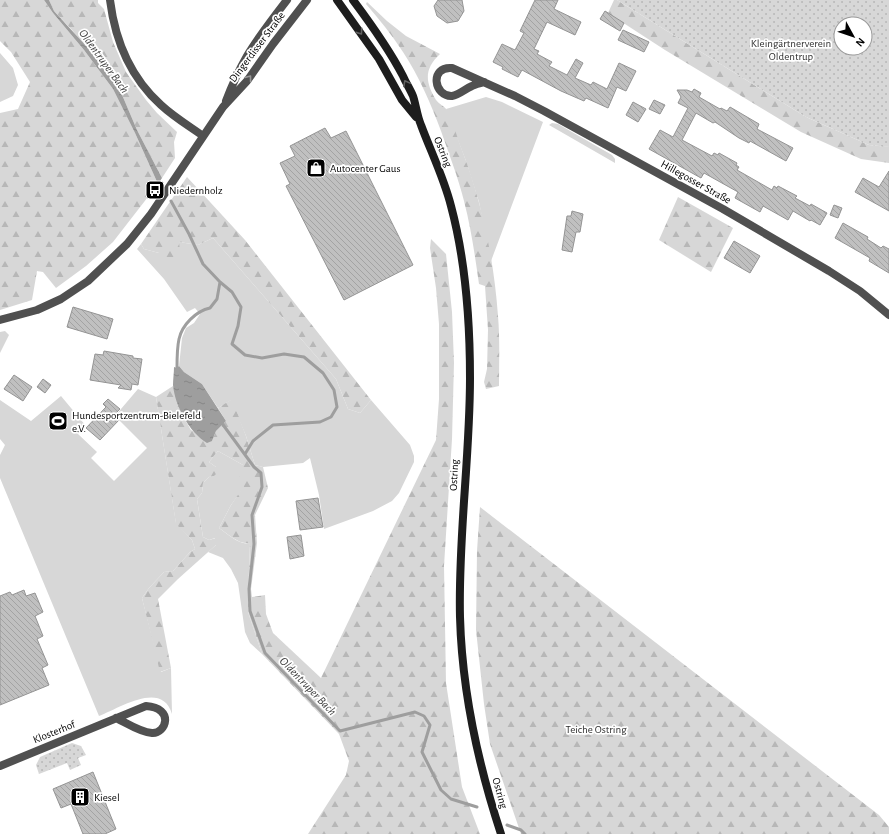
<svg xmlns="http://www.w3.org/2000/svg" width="889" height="834" font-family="'Alegreya Sans',sans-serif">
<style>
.green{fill:#d7d7d7}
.forest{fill:url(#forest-firs)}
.garden{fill:url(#garden-dots);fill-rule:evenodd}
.water{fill:url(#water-ripples)}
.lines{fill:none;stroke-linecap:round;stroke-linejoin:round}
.stream{stroke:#9e9e9e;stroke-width:3}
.building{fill:url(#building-back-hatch);stroke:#949494}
.minor{stroke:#505050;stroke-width:8}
.secondary{stroke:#1d1d1d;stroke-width:8}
.oneway{stroke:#616161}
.oneway2{stroke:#969696}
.labels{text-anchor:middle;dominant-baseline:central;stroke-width:3.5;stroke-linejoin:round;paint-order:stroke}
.park-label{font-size:11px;fill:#2e2e2e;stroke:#fff}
.street-label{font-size:11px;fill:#000;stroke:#fff}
.poi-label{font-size:11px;fill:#000;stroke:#fff;text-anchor:start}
.water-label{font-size:12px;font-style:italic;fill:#3f3f3f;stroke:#fff}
</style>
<defs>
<pattern id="forest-firs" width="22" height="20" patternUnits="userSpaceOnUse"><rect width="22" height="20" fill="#d7d7d7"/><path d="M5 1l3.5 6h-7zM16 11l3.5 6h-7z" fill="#b7b7b7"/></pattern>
<pattern id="garden-dots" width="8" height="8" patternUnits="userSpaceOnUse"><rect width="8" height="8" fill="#d7d7d7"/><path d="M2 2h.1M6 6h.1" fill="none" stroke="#b7b7b7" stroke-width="1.8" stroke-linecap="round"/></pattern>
<pattern id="water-ripples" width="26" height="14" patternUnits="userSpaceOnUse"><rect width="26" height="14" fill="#9e9e9e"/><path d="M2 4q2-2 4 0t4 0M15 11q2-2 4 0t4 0" fill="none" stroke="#868686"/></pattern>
<pattern id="building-back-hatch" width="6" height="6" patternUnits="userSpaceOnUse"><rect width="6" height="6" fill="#c0c0c0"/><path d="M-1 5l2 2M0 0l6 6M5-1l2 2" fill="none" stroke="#a3a3a3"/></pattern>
</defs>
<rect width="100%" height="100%" fill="#fff"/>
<path class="green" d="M0 53 13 68 18 85 13 96 0 102Z
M486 97 502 102 543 122 491 261 479 202 466 161 446 109Z
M552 123 558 124 612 155 615 159V163L549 125Z
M213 238 336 379 348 409 360 413 371 400 410 445 414 456V462L399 493 392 501 373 511 324 529 319 495 310 458 303 463 263 467 255 465 246 436 231 400 218 408 202 384 184 372 179 366 182 338 186 328 194 323 200 314 195 308 187 312 164 279 137 249 141 244 144 249 159 253 179 242 198 245Z
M5 331 9 335 0 353V332Z
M138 389 156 397 176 523 192 540 195 549 190 552 173 571 164 572 149 588 142 598 161 672 171 668 172 714C162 680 120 708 99 716L0 478V455L5 445 0 439V400L31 421 61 396 86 426 78 434 97 452 91 458 114 481 147 448 115 416Z
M218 451 243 465 245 486 231 505 219 528C228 534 240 546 250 543L248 598V612L262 654 250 643 245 632 238 583 231 569 223 558 208 552 216 545 215 538 209 540 203 537 197 499 202 493 203 483 209 477 214 476 216 467 209 462Z"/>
<path class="forest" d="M0 0H44L53 13 84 50 113 89 135 133 158 184 113 242 86 266 56 288 43 272 37 271 32 300 0 310V113L18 109 30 82 11 52 0 41Z
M49 0H98V3L104 9 113 42 126 72 146 100 157 113 177 132 174 142 175 158 162 178 137 130 120 90 72 30 54 11Z
M614 0H617L806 117 869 145 889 147V163L861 159 801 132 665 50 608 13Z
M367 2 387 21 406 36 440 54C424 69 425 82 436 100 439 104 444 106 447 110 453 122 457 137 462 150 482 202 494 260 498 316 500 339 499 363 499 386L486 389 484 382 487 369 488 330 485 286 479 284C475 256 471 228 464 201 458 177 449 154 441 131 431 104 419 76 403 52 392 35 379 19 366 4Z
M187 177 245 240 371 400 360 413 348 409 336 379 213 238 198 245 179 242 181 260 168 262 159 253 144 249 141 244Z
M678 197 733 228 711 272 659 240Z
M431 239 446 254 452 312 454 363 452 439 444 566 446 683 462 787 480 834H308L346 775 349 761 339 734 262 654 248 612V598L250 543C239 545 228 534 219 528L231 505 244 486 239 478 243 465 218 451 209 462 216 467 218 472 214 476 209 477 203 483 202 493 197 499 203 537 209 540 216 538V545L178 579 158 599 171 668 160 672 142 598 149 588 164 572 173 571 190 552 195 549 192 540 176 524 156 397 173 386 181 413 191 430 212 441 216 431 226 421 218 408 232 399 246 436 255 465 263 467 268 488 255 515 257 543 251 589 252 597 265 595 266 614 273 633 321 678 436 440 439 399V324L436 288 430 248Z
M480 507 879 815 889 827V834H521L490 744 484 704 476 630 477 551Z"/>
<path class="garden" d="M617 0H889V147L869 145 806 117ZM841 24H865V48H841Z
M72 743 81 746 86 755 78 758 81 765 70 770 67 763 39 774 36 765 40 757Z"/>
<path class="water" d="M44 0H49L54 11 87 47 120 90 137 130 162 178 158 184 135 133 113 89 84 50 53 13Z
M179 366 184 372 202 384 226 421 216 431 212 441 207 443C189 432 175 406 173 385 173 379 174 373 174 367L177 368Z"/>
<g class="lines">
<path class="stream" d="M171 201 189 234 203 264 220 282 217 299 210 308C196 311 182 325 179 339 177 348 177 359 177 368L178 372
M220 282 232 292 241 307 238 326 232 344 245 355 262 358 284 354 304 357 323 373 334 390 337 407 331 417 320 422 273 425 253 441 245 454
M221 422 254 467 261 473 262 487 252 515 254 544 249 589 250 611 265 653 340 731 415 712 424 716 430 725 422 752 441 790 451 799 477 807
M507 825 521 830 525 834"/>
</g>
<path class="building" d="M438 0H462L464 11 458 21 447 23 437 16 434 6Z
M535 0H558L554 9 581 22 575 35 547 22 534 49 539 51 537 54 552 62 549 66 567 75 576 59 583 63 575 78 591 85 593 82 607 89 619 63 636 71 626 91 617 87 608 108 586 98 584 101 561 91 522 70 518 77 502 69 503 67 493 62 502 44 515 50 524 33 520 31Z
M605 11 624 23 620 31 600 19Z
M623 30 649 42 644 52 618 40Z
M694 89 701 93 699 97 720 109 721 108 727 111 730 107 759 124 757 129 793 148 786 161 750 141 749 143 739 138 715 122 713 123 696 113 682 140 712 156 714 153 718 155 719 153 737 163 736 165 739 167 737 170 772 190 774 186 777 188 778 186 797 196 795 198 810 206 811 204 827 213 820 225 811 220 810 221 793 211 788 220 763 206 760 212 735 198 738 192 704 173 701 178 649 149 660 130 673 137 688 108 678 103 681 97 677 90H687L692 92Z
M654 100 665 105 660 114 649 109Z
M633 102 646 109 638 122 626 115Z
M325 128 331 138 346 131 413 265 344 300 286 186 290 184 280 163 295 156 290 146Z
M889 171V211L855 192 863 178 879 187Z
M834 205 842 208 838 218 830 215Z
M572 211 583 214 580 232H576L572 252 562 250 567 216H571Z
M843 223 868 237 867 239 881 248 883 246 889 249V273L869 261 870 258 835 238Z
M734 241 760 256 750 273 724 258Z
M73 307 113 319 107 339 67 327Z
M104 351 133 356V358L142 359 138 385 132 384 131 390 118 388 121 385 90 380 95 354 103 355Z
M14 375 32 387 23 401 4 389Z
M43 379 51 385 45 393 37 387Z
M108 399 120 409 114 415 119 420 100 440 86 428 106 407 103 404Z
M318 498 323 527 300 530 296 501Z
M301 535 304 556 290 559 287 537Z
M24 590 26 596 35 593 43 612 35 616 43 636 37 639 48 665 42 668 49 685 0 705V596L10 592 12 595Z
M93 772 116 829 105 834H83L71 804 61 808 53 789Z"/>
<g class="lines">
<path class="minor" d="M110 0C115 40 131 78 161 105 174 117 189 126 203 136
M484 82C480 83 476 84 472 86 465 89 459 95 452 96 434 97 429 66 452 68L515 96 544 111 723 209 829 271 860 291 889 315
M226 101C232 85 239 70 247 56 259 36 273 18 287 0
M0 320 37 310 61 299 88 281 127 244 151 214 223 107 247 81 273 44 307 0
M0 766 146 706C175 708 166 734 152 733 139 732 127 723 116 718"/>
<path class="secondary" d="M337 0 379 59 402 100 416 117
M353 0C371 24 389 49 403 76 406 83 410 89 413 96 416 105 417 116 421 125 431 152 444 178 451 206 466 262 470 321 470 378 470 458 458 537 460 617 462 691 478 764 501 834"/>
</g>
<defs><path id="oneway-chevron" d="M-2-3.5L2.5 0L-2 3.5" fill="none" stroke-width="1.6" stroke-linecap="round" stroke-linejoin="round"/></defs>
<g class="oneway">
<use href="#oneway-chevron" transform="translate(360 32) rotate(55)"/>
<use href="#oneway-chevron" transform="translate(406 83) rotate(-118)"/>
</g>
<use class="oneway2" href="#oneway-chevron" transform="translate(249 78) rotate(-53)"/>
<defs>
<symbol id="shop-square" viewBox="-11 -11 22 22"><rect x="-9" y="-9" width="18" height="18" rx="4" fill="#000" stroke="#fff"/><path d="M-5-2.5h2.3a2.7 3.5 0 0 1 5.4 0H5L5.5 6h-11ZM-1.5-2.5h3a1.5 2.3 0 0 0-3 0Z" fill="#fff"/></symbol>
<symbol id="bus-square" viewBox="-11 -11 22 22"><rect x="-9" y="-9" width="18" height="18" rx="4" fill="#000" stroke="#fff"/><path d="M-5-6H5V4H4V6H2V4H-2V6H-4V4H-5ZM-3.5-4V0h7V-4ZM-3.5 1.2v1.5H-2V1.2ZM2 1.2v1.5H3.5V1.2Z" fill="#fff"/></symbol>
<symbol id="stadium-square" viewBox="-11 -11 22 22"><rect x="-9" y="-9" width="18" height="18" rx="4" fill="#000" stroke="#fff"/><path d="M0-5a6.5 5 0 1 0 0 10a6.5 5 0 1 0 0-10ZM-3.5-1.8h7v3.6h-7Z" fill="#fff"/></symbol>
<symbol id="building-square" viewBox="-11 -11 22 22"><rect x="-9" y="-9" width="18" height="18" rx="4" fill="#000" stroke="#fff"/><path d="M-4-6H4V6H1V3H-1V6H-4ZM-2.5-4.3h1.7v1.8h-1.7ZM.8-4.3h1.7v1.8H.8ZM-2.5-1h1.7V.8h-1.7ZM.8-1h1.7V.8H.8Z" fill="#fff"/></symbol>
</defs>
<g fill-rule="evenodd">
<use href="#shop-square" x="305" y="157" width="22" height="22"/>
<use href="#bus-square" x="144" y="179" width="22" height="22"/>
<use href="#stadium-square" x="47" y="410" width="22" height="22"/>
<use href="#building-square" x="69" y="786" width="22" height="22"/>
</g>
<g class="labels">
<g class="park-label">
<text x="791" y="43">Kleingärtnerverein<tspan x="791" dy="13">Oldentrup</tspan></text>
<text x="596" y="729">Teiche Ostring</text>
</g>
<g class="street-label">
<text transform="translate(257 47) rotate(-53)">Dingerdisser Straße</text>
<text transform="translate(443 152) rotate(68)">Ostring</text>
<text transform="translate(696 182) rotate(29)">Hillegosser Straße</text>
<text transform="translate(454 475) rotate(-87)">Ostring</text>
<text transform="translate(54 732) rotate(-22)">Klosterhof</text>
<text transform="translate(500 793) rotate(74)">Ostring</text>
</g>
<g class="poi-label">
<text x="330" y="168">Autocenter Gaus</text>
<text x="169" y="190">Niedernholz</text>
<text x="72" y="415">Hundesportzentrum-Bielefeld<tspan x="72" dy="13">e.V.</tspan></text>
<text x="94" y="797">Kiesel</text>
</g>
<g class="water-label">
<text transform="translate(104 61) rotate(54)">Oldentruper Bach</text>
<text transform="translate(308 686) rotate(46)">Oldentruper Bach</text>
</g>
</g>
<g transform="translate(853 36) rotate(130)"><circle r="19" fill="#ffffff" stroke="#999999"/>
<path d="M0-3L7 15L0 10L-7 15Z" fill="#000000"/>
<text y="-6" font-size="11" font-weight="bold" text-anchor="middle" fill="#000000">N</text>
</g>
</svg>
